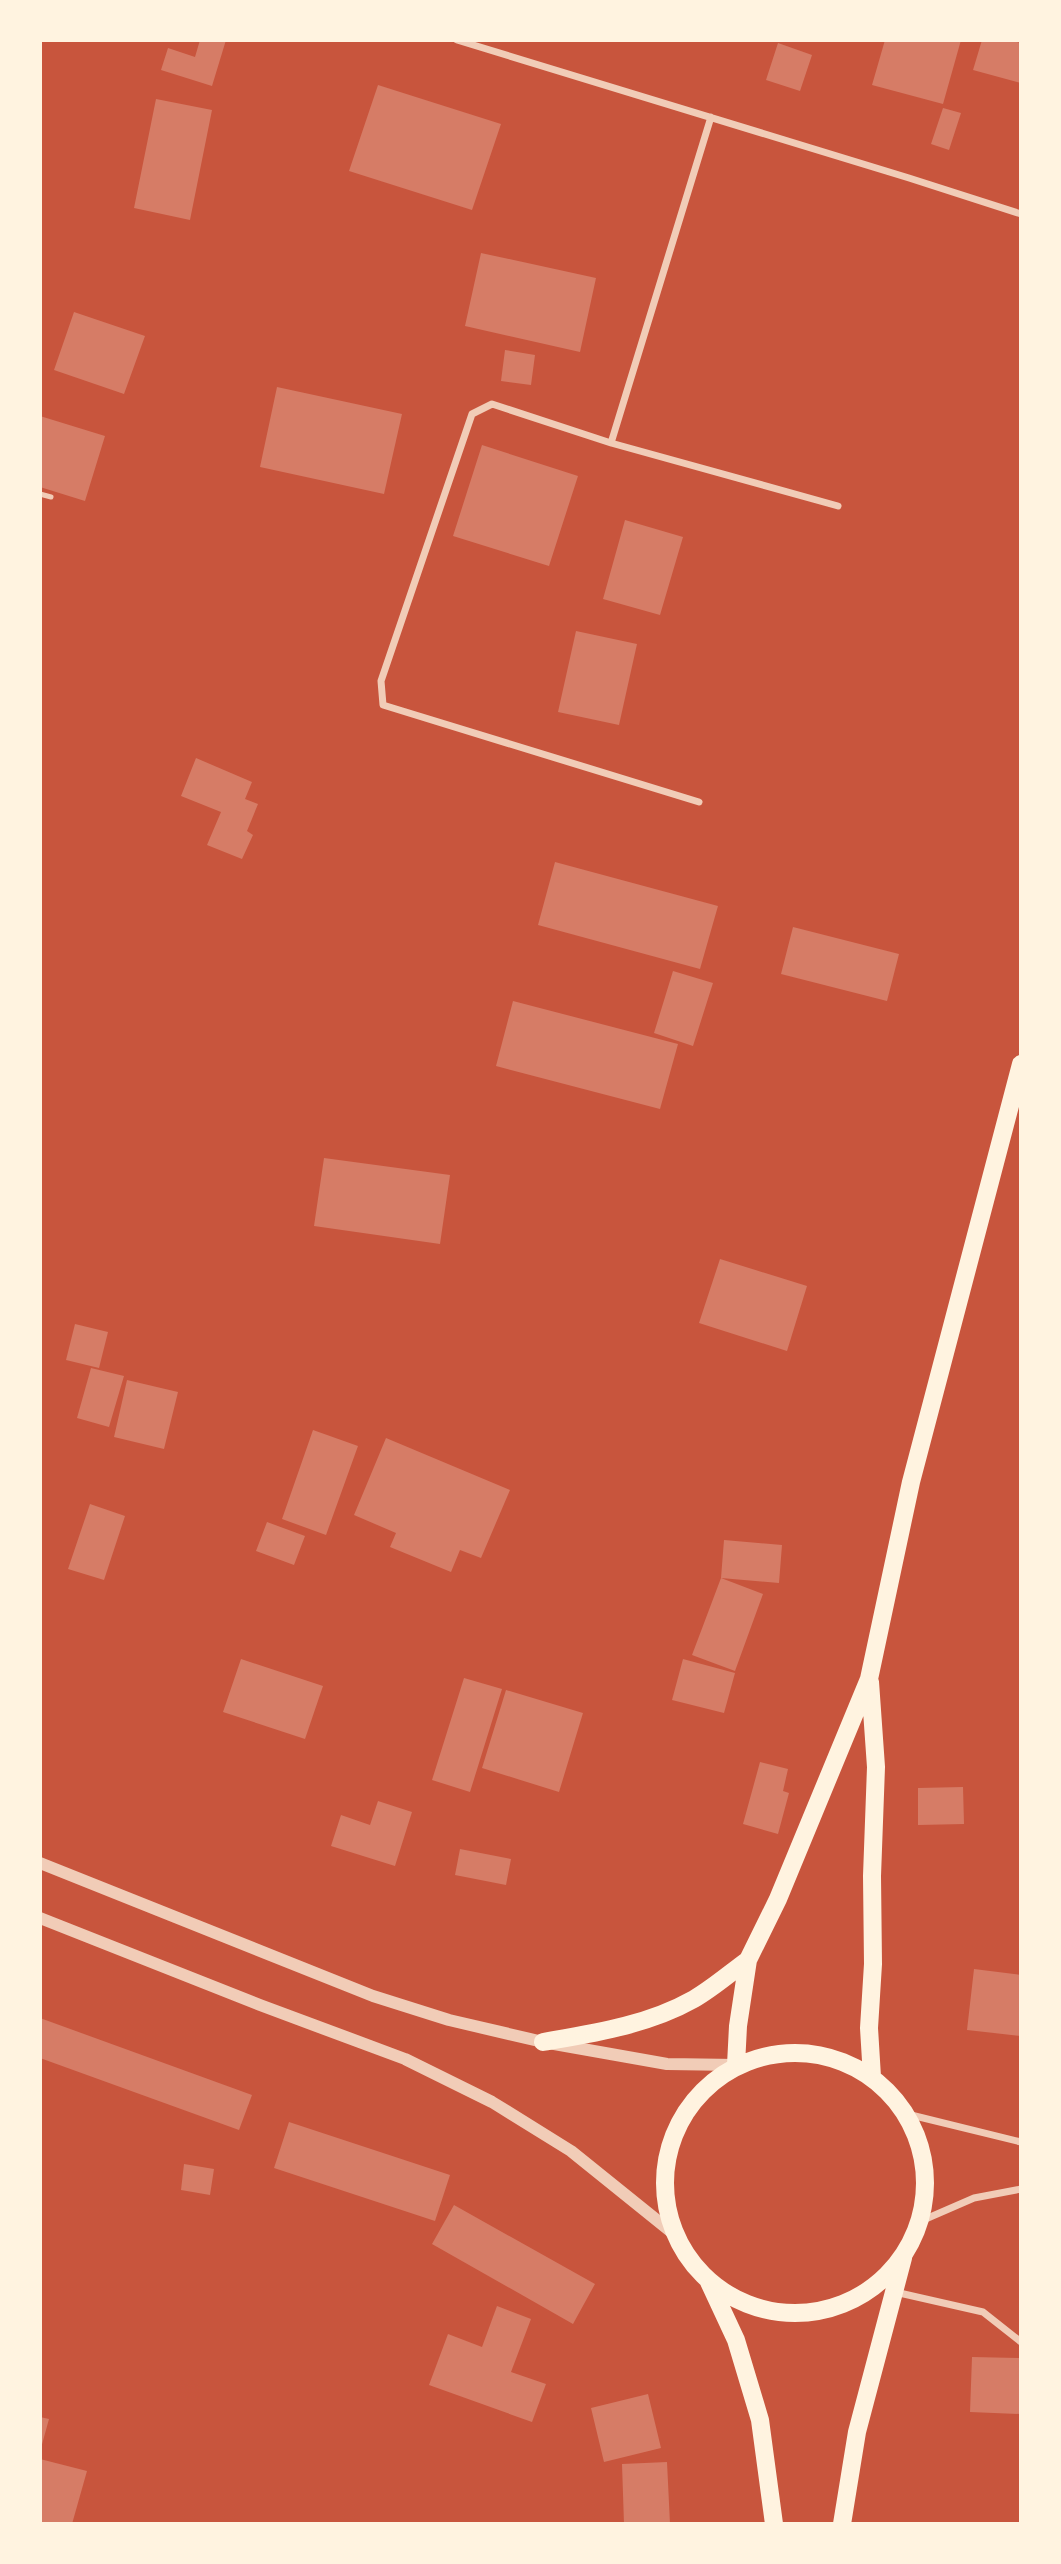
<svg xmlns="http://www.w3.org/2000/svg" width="1061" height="2564" font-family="Jost,sans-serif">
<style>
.building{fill:#d67c66}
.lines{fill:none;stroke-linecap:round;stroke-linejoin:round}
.service{stroke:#f1ccb7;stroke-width:5}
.minor{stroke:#f1ccb7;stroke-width:7}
.tertiary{stroke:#f1ccb7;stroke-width:12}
.primary{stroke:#fff3e0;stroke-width:18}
</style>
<rect width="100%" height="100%" fill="#c8553d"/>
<path class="building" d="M200 40H226L212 86 161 70 168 48 195 57Z
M885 40H961L943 104 872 85Z
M982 40H1009L1021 43V83L973 70Z
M778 43 812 55 800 91 766 80Z
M378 85 501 124 472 210 349 171Z
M156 99 212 110 190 220 134 208Z
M943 108 961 113 949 150 931 144Z
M481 253 596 278 580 352 465 326Z
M74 312 145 336 124 394 54 370Z
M505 350 535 355 531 385 501 381Z
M277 387 402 414 384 494 260 467Z
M40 416 105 436 85 501 40 487Z
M482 445 578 476 549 566 453 536Z
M625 520 683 537 660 615 603 599Z
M576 631 637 644 619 725 558 712Z
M196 758 252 782 245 799 258 804 247 831 253 835 242 859 207 845 221 812 181 796Z
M555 862 718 906 700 969 538 925Z
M793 927 899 954 887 1001 781 974Z
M673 971 713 983 693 1046 654 1033Z
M513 1001 678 1044 660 1109 496 1066Z
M324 1158 450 1175 440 1244 314 1226Z
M720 1259 807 1286 787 1351 699 1323Z
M75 1324 108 1332 99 1368 66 1360Z
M91 1368 124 1376 109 1427 77 1418Z
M127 1380 178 1392 164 1449 114 1437Z
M313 1430 358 1446 326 1535 282 1519Z
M386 1438 510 1490 481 1558 460 1550 451 1572 390 1547 396 1533 354 1515Z
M90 1504 125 1516 104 1580 68 1569Z
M267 1522 305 1536 294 1565 256 1551Z
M724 1540 782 1545 779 1583 721 1578Z
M721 1578 763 1594 735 1671 692 1655Z
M241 1659 323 1686 305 1739 223 1712Z
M683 1659 735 1673 724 1713 672 1700Z
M464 1678 502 1689 470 1792 432 1780Z
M506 1690 583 1713 559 1792 482 1768Z
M760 1762 788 1769 783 1791 789 1793 778 1834 743 1824Z
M963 1787 964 1824 918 1825V1788Z
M378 1801 412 1812 395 1866 331 1846 341 1815 370 1825Z
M460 1849 511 1859 506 1885 455 1875Z
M974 1969 1021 1975V2036L967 2030Z
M40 2018 252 2095 239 2130 40 2058Z
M289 2122 450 2175 435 2221 274 2168Z
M184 2164 214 2169 210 2195 181 2190Z
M454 2205 595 2284 573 2324 432 2244Z
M497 2306 531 2319 511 2372 546 2384 532 2422 429 2385 448 2334 482 2347Z
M972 2357 1021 2358V2414L970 2412Z
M648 2394 661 2448 604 2462 591 2408Z
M40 2417 49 2419 41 2448H40Z
M40 2459 87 2471 72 2524H40Z
M667 2462 670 2524H624L622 2464Z"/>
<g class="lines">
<path class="service" d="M40 494 51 497"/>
<path class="minor" d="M457 40 909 178 1021 214
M611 443 711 117
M699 802 383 705 381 681 472 414 492 404 611 443 838 506
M907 2114 1021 2142
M921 2221 974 2198 1021 2189
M895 2292 983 2312 1021 2342"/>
<path class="tertiary" d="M40 1863 373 1996 449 2020 543 2042 667 2064 736 2065
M40 1918 260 2005 405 2059 492 2102 571 2151 674 2234"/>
<path class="primary" d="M870 1682 876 1767 872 1876 873 1964 869 2028 872 2077
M543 2042C595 2033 648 2025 694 1999 713 1988 730 1973 748 1960
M665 2183a130 130 0 1 1 260 0a130 130 0 1 1-260 0Z
M736 2065 738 2026 748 1960 778 1899 869 1679 911 1482 1021 1064
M709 2282 736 2340 760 2420 774 2524
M842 2524 857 2432 903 2258"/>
</g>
<rect width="1061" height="2564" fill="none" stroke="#fff3e0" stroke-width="84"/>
</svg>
